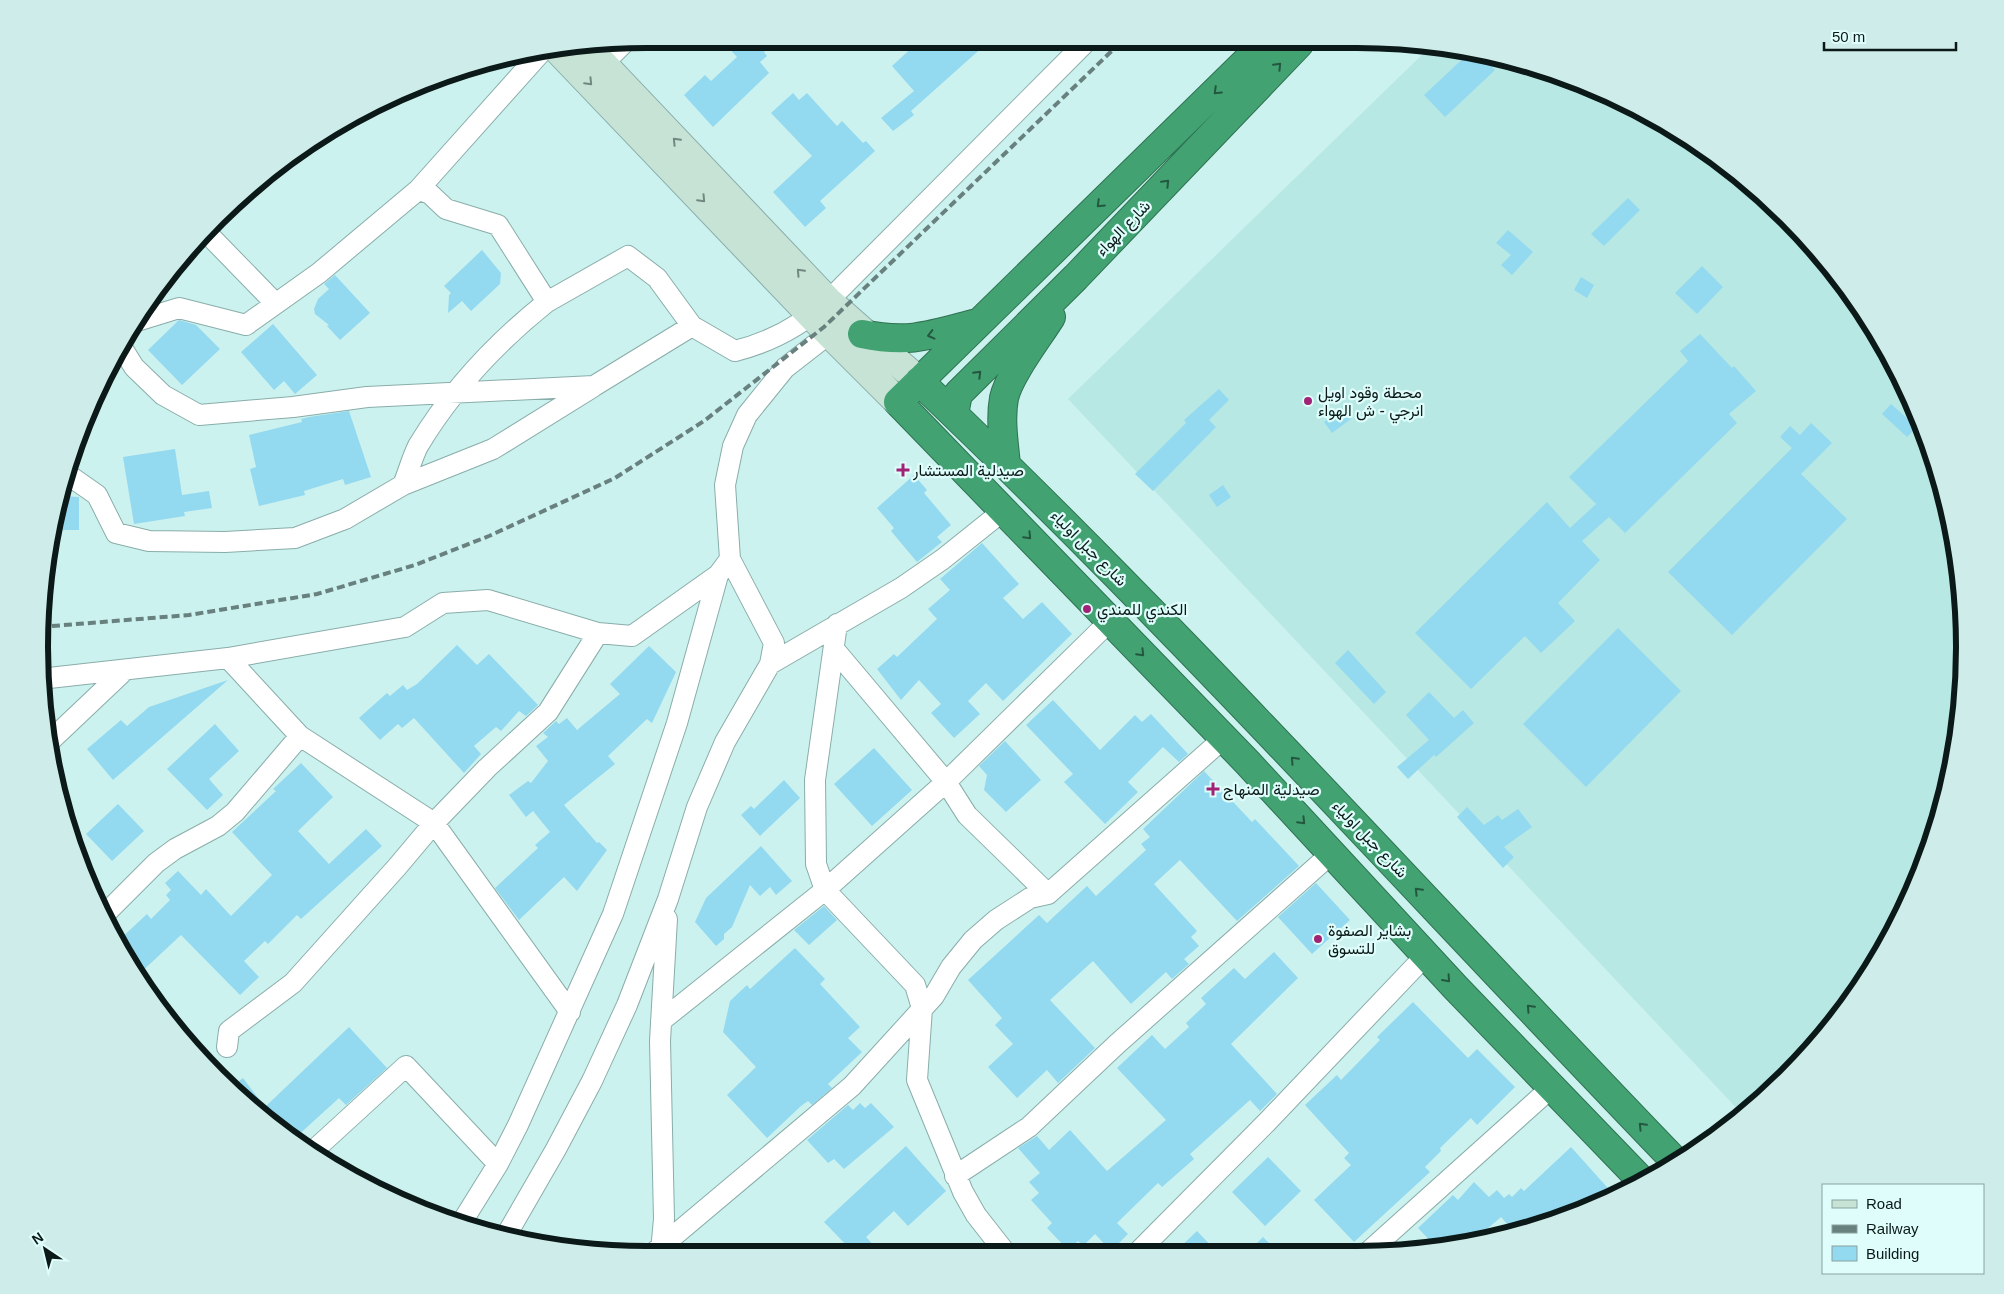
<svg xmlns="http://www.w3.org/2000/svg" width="2004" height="1294" font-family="Helvetica,Vazirmatn,sans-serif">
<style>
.built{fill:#b8e8e4}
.building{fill:#93d9f0}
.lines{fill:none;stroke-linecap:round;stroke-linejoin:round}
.street-casing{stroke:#89adaa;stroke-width:22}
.secondary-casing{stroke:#89adaa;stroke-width:30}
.highway-casing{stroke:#2f7252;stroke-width:30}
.street{stroke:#fff;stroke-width:20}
.secondary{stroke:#c6e3d5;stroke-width:28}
.highway{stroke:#42a272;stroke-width:28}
.rail{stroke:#68817f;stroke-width:4;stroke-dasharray:8 4;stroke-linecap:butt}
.oneway{stroke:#245740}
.oneway2{stroke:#728880}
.poi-dot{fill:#a12376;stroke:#dffefb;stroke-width:2}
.labels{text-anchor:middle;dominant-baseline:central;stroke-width:4.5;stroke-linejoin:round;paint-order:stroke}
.street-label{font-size:16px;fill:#0b1918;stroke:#dffefb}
.poi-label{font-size:16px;fill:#0b1918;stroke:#dffefb;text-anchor:start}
.rim{fill:none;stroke:#0b1918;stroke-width:6}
</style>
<rect width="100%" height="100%" fill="#ccf2ef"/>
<path class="built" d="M1433 44 1552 71 1626 101 1758 190 1839 276 1902 378 1944 489 1964 607 1960 726 1933 842 1884 951 1814 1048 1743 1115 1068 399Z"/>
<path class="building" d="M725 44H772L764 52 767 56 760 62 769 73 713 127 684 95 705 75 711 81 737 57Z
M916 44H986L911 111 914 115 893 131 881 118 914 91 892 66Z
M1470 52 1481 54 1495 70 1445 117 1424 95Z
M793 93 799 100 807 93 837 126 842 121 863 143 866 141 875 151 820 201 826 208 805 227 773 192 812 156 771 113Z
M1628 198 1640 210 1604 246 1591 234Z
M1508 230 1533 252 1512 275 1501 265 1511 255 1496 243Z
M482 250 501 273 500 284 471 311 462 301 448 313 449 295 451 293 444 286Z
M1702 266 1723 287 1697 314 1675 293Z
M335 275 370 313 340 340 327 326 329 325 315 314 314 309 318 299 329 289 324 284Z
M1581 277 1594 285 1587 298 1574 290Z
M179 320 196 325 220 349 182 385 148 350Z
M273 324 317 375 295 394 284 381 274 390 241 352Z
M1700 334 1732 368 1734 366 1756 391 1729 414 1737 423 1625 533 1609 517 1582 541 1600 560 1558 603 1575 621 1541 653 1525 636 1471 689 1415 633 1547 502 1570 528 1596 504 1569 477 1688 361 1680 351Z
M1219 389 1229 400 1209 420 1216 427 1153 491 1135 474 1186 423 1184 420Z
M1891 404 1917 427 1907 437 1882 414Z
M1344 407 1352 418 1332 433 1324 422Z
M349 411 371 477 345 485 343 479 304 491 305 495 259 506 250 469 256 467 249 435 302 422 301 419 309 417Z
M1811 423 1832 443 1801 474 1847 519 1732 635 1668 572 1792 448 1780 437 1790 426 1800 435Z
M175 449 182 495 209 491 212 508 184 512 185 516 134 524 123 457Z
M914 475 927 490 924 493 951 525 937 537 942 542 917 562 891 531 894 528 877 508Z
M1223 485 1231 497 1217 507 1209 495Z
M62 496 79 497V530H55Z
M982 543 1019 584 1003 598 1023 619 1042 602 1072 634 1003 701 986 683 968 701 980 714 954 738 931 713 941 704 919 680 901 700 877 669 894 654 897 657 937 619 928 609 950 590 940 579Z
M1618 628 1681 691 1586 787 1523 724Z
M457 645 477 665 489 654 538 705 526 716 519 711 501 731 496 727 474 746 481 754 464 773 414 718 402 728 398 724 380 740 359 718 387 693 390 696 403 685 407 690 417 684Z
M649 646 676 672 652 723 647 719 608 756 615 764 564 805 597 843 599 842 607 850 577 891 564 877 519 920 495 888 538 848 535 845 550 832 533 811 526 817 509 795 528 781 531 783 548 761 536 746 548 737 543 733 556 721 559 724 567 718 577 730 620 694 610 684Z
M1348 650 1386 692 1374 704 1335 663Z
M228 680 113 780 87 749 121 720 127 726 149 707Z
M1429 692 1454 718 1463 710 1474 723 1436 757 1434 755 1408 779 1397 767 1429 740 1406 715Z
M1053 700 1100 750 1135 715 1142 722 1151 714 1188 754 1179 762 1163 747 1128 782 1138 792 1105 824 1064 782 1073 774 1026 725Z
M215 724 239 751 209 779 223 795 207 810 167 769Z
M1005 741 1041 780 1006 812 984 790 987 775 979 766Z
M874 748 912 790 872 826 834 784Z
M301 763 333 797 298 831 329 864 366 829 382 846 301 919 297 915 268 944 265 941 244 961 259 977 240 995 181 935 137 976 118 941 147 914 151 919 170 900 166 895 171 890 165 883 178 871 201 895 206 889 231 916 272 875 232 832 276 791 273 789Z
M1204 771 1252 822 1255 819 1299 866 1237 921 1180 860 1154 884 1197 931 1191 937 1199 946 1184 959 1189 964 1172 979 1166 972 1131 1004 1093 961 1050 1000 1095 1048 1058 1083 1047 1070 1017 1098 988 1067 1013 1044 995 1025 1002 1018 968 980 1039 915 1047 923 1087 886 1096 896 1146 850 1141 844 1150 837 1143 829Z
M784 780 800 798 760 836 741 815 751 806 754 809Z
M118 804 144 831 112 861 86 834Z
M1467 807 1484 825 1498 815 1502 820 1518 809 1532 827 1504 847 1514 857 1503 868 1457 817Z
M761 846 792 881 776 895 770 887 760 896 750 885 732 927 724 934V939L716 946 695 922 706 898Z
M1316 883 1350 920 1312 954 1278 917Z
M824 906 837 920 809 945 794 930Z
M795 948 825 979 820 984 860 1027 848 1038 862 1052 828 1084 832 1088 812 1105 808 1101 801 1106 767 1138 727 1095 756 1067 723 1032 730 1001 747 985 750 989Z
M1274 952 1298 978 1231 1044 1277 1094 1260 1111 1250 1100 1190 1154 1194 1159 1162 1187 1158 1183 1117 1223 1128 1234 1111 1251 1095 1234 1083 1246 1078 1241 1068 1250 1047 1228 1052 1223 1031 1200 1039 1193 1029 1182 1040 1173 1018 1148 1037 1136 1049 1150 1070 1130 1107 1171 1166 1120 1117 1068 1152 1035 1165 1049 1189 1027 1186 1023 1206 1004 1201 998 1234 968 1245 979Z
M1413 1002 1468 1058 1477 1049 1515 1087 1477 1125 1471 1118 1440 1148 1441 1151 1425 1167 1430 1172 1354 1242 1314 1200 1351 1165 1344 1158 1349 1153 1305 1105 1337 1075 1341 1080 1380 1040 1377 1037Z
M349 1027 387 1068 346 1105 339 1098 294 1139 246 1104 231 1087 243 1078 265 1107Z
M860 1103 865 1108 871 1103 894 1127 844 1169 834 1159 828 1163 807 1140 848 1105 853 1110Z
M906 1146 946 1191 908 1226 894 1211 866 1237 880 1252 852 1251 824 1222Z
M1571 1147 1615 1196 1516 1234 1501 1217 1473 1241 1436 1247 1418 1228 1453 1195 1458 1200 1474 1182 1489 1197 1497 1190 1504 1198 1509 1194 1512 1197 1521 1188 1524 1191Z
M1268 1157 1301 1191 1265 1226 1232 1192Z
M1197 1231 1218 1253H1174Z
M1263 1237 1279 1253H1247Z"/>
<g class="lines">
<defs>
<path id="street" d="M603 64 623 44
M418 190 429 193 446 209 498 225 547 302 628 256 657 278 692 326
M205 231 275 303
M137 321 179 308 246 325 319 273 418 190 544 49
M121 346 134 367 163 395 199 415 293 407 367 397 594 386 692 326 735 351C771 342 801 326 828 301L1084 44
M67 474 97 495 116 533 149 541 225 542 295 538 345 519 403 485 493 449 593 387
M403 485C408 473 412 458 418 446 451 391 497 342 547 302
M837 624 815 780 816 864 825 890 915 985 922 1008 917 1080 963 1192 976 1215 1005 1252
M834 649 946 782 967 815 1048 894
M228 658 300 736 434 823 570 1012
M770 664 901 588 943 559 1003 511
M40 679 228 658 405 627 443 603 488 600 598 633 632 636 718 575
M49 742 125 670
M104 915 156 863 175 849 218 826 235 812 300 736
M661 1021 825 890 946 782 1110 621
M227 1047 229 1031 293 983 397 867 434 823 487 768 548 712 598 633
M312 1152 406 1066 498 1164
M955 1176 1029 1127 1117 1044 1332 853
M462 1222 498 1164 518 1125 613 914 677 723 718 575 730 559 725 485 733 446 747 415 785 368 830 333
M507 1234 556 1149 592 1081 627 1005 668 899 697 807 725 742 770 664 774 643 730 559
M657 1250 852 1086 934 996 951 967 973 940 996 920 1030 898 1048 894 1224 738
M661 1251 664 1219 660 1041 667 919
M1137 1253 1268 1121 1426 955
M1366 1254 1552 1087"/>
<path id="secondary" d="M584 44 828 301 919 381
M555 47 812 316 898 402"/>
<path id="highway" d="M1264 44 898 402 1247 762 1456 988 1643 1182
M862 334C910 344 931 335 977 323
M919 381C1182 631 1424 901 1676 1162
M954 414 958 394 1076 277 1299 44
M1006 465C1004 443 1000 420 1004 398 1009 375 1038 338 1051 317"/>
</defs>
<use href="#street" class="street-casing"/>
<use href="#secondary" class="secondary-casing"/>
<use href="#highway" class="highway-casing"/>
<use href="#street" class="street"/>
<use href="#secondary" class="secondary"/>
<use href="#highway" class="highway"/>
<path class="rail" d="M40 627 189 615 317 594 415 565 489 536 615 478 704 421 824 327 1119 44"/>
</g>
<defs><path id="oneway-chevron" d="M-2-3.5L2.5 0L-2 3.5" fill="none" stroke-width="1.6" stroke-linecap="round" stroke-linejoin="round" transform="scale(1.25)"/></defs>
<g class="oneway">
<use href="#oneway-chevron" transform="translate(1278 66) rotate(-46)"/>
<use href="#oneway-chevron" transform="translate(1217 91) rotate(136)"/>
<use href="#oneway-chevron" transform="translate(1166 183) rotate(-46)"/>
<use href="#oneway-chevron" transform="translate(1100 204) rotate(136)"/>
<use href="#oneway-chevron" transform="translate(931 335) rotate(166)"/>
<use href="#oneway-chevron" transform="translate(978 374) rotate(-45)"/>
<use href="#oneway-chevron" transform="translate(1028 536) rotate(46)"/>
<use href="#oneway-chevron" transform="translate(1141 653) rotate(46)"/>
<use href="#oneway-chevron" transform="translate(1294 760) rotate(-133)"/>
<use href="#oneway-chevron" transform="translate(1302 821) rotate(46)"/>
<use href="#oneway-chevron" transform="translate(1418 891) rotate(-134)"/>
<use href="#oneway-chevron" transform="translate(1447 979) rotate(48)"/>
<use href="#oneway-chevron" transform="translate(1530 1008) rotate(-133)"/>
<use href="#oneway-chevron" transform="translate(1642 1126) rotate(-134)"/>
</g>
<g class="oneway2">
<use href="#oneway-chevron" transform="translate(589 82) rotate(46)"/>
<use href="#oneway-chevron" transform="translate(676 141) rotate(-134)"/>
<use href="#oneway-chevron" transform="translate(702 199) rotate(47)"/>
<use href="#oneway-chevron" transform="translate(800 272) rotate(-133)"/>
</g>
<g class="poi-dot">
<circle cx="1308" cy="401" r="5"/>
<path d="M900.5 462.5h5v5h5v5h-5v5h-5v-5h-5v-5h5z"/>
<circle cx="1087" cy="609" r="5"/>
<path d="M1210.5 781.5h5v5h5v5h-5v5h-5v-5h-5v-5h5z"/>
<circle cx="1318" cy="939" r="5"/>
</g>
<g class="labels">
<g class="street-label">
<text transform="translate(1123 228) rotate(-46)">شارع الهواء</text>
<text transform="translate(1089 548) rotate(45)">شارع جبل اولياء</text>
<text transform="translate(1370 839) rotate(46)">شارع جبل اولياء</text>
</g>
<g class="poi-label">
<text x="1318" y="392">محطة وقود اويل<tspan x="1318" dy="18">انرجي - ش الهواء</tspan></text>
<text x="913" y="470">صيدلية المستشار</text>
<text x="1097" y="609">الكندي للمندي</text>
<text x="1223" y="789">صيدلية المنهاج</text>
<text x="1328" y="930">بشاير الصفوة<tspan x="1328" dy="18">للتسوق</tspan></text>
</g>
</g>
<path d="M0 0H2004V1294H0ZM647 48H1357A599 599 0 0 1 1956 647V647A599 599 0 0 1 1357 1246H647A599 599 0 0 1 48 647V647A599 599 0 0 1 647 48Z" fill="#ceece9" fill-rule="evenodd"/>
<path class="rim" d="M647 48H1357A599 599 0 0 1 1956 647V647A599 599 0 0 1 1357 1246H647A599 599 0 0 1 48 647V647A599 599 0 0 1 647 48Z"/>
<rect x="1822" y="1184" width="162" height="90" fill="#dffefb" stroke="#8aa2a0"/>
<rect x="1832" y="1200" width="25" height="8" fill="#c6e3d5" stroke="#8aa2a0"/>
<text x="1866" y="1209" font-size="15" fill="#0b1918">Road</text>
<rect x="1832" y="1225" width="25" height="8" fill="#68817f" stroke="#8aa2a0"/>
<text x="1866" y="1234" font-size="15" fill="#0b1918">Railway</text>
<rect x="1832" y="1246" width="25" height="15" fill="#93d9f0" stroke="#8aa2a0"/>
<text x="1866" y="1259" font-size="15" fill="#0b1918">Building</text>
<g transform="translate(45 1249) rotate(325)" stroke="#dffefb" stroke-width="4" paint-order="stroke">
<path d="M0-4L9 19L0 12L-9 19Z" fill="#0b1918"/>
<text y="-8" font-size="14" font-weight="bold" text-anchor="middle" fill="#0b1918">N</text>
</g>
<path d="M1824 42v8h132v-8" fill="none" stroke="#0b1918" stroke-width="2.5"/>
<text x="1832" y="42" font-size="15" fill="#0b1918" stroke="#dffefb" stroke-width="4" paint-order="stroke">50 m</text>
</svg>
